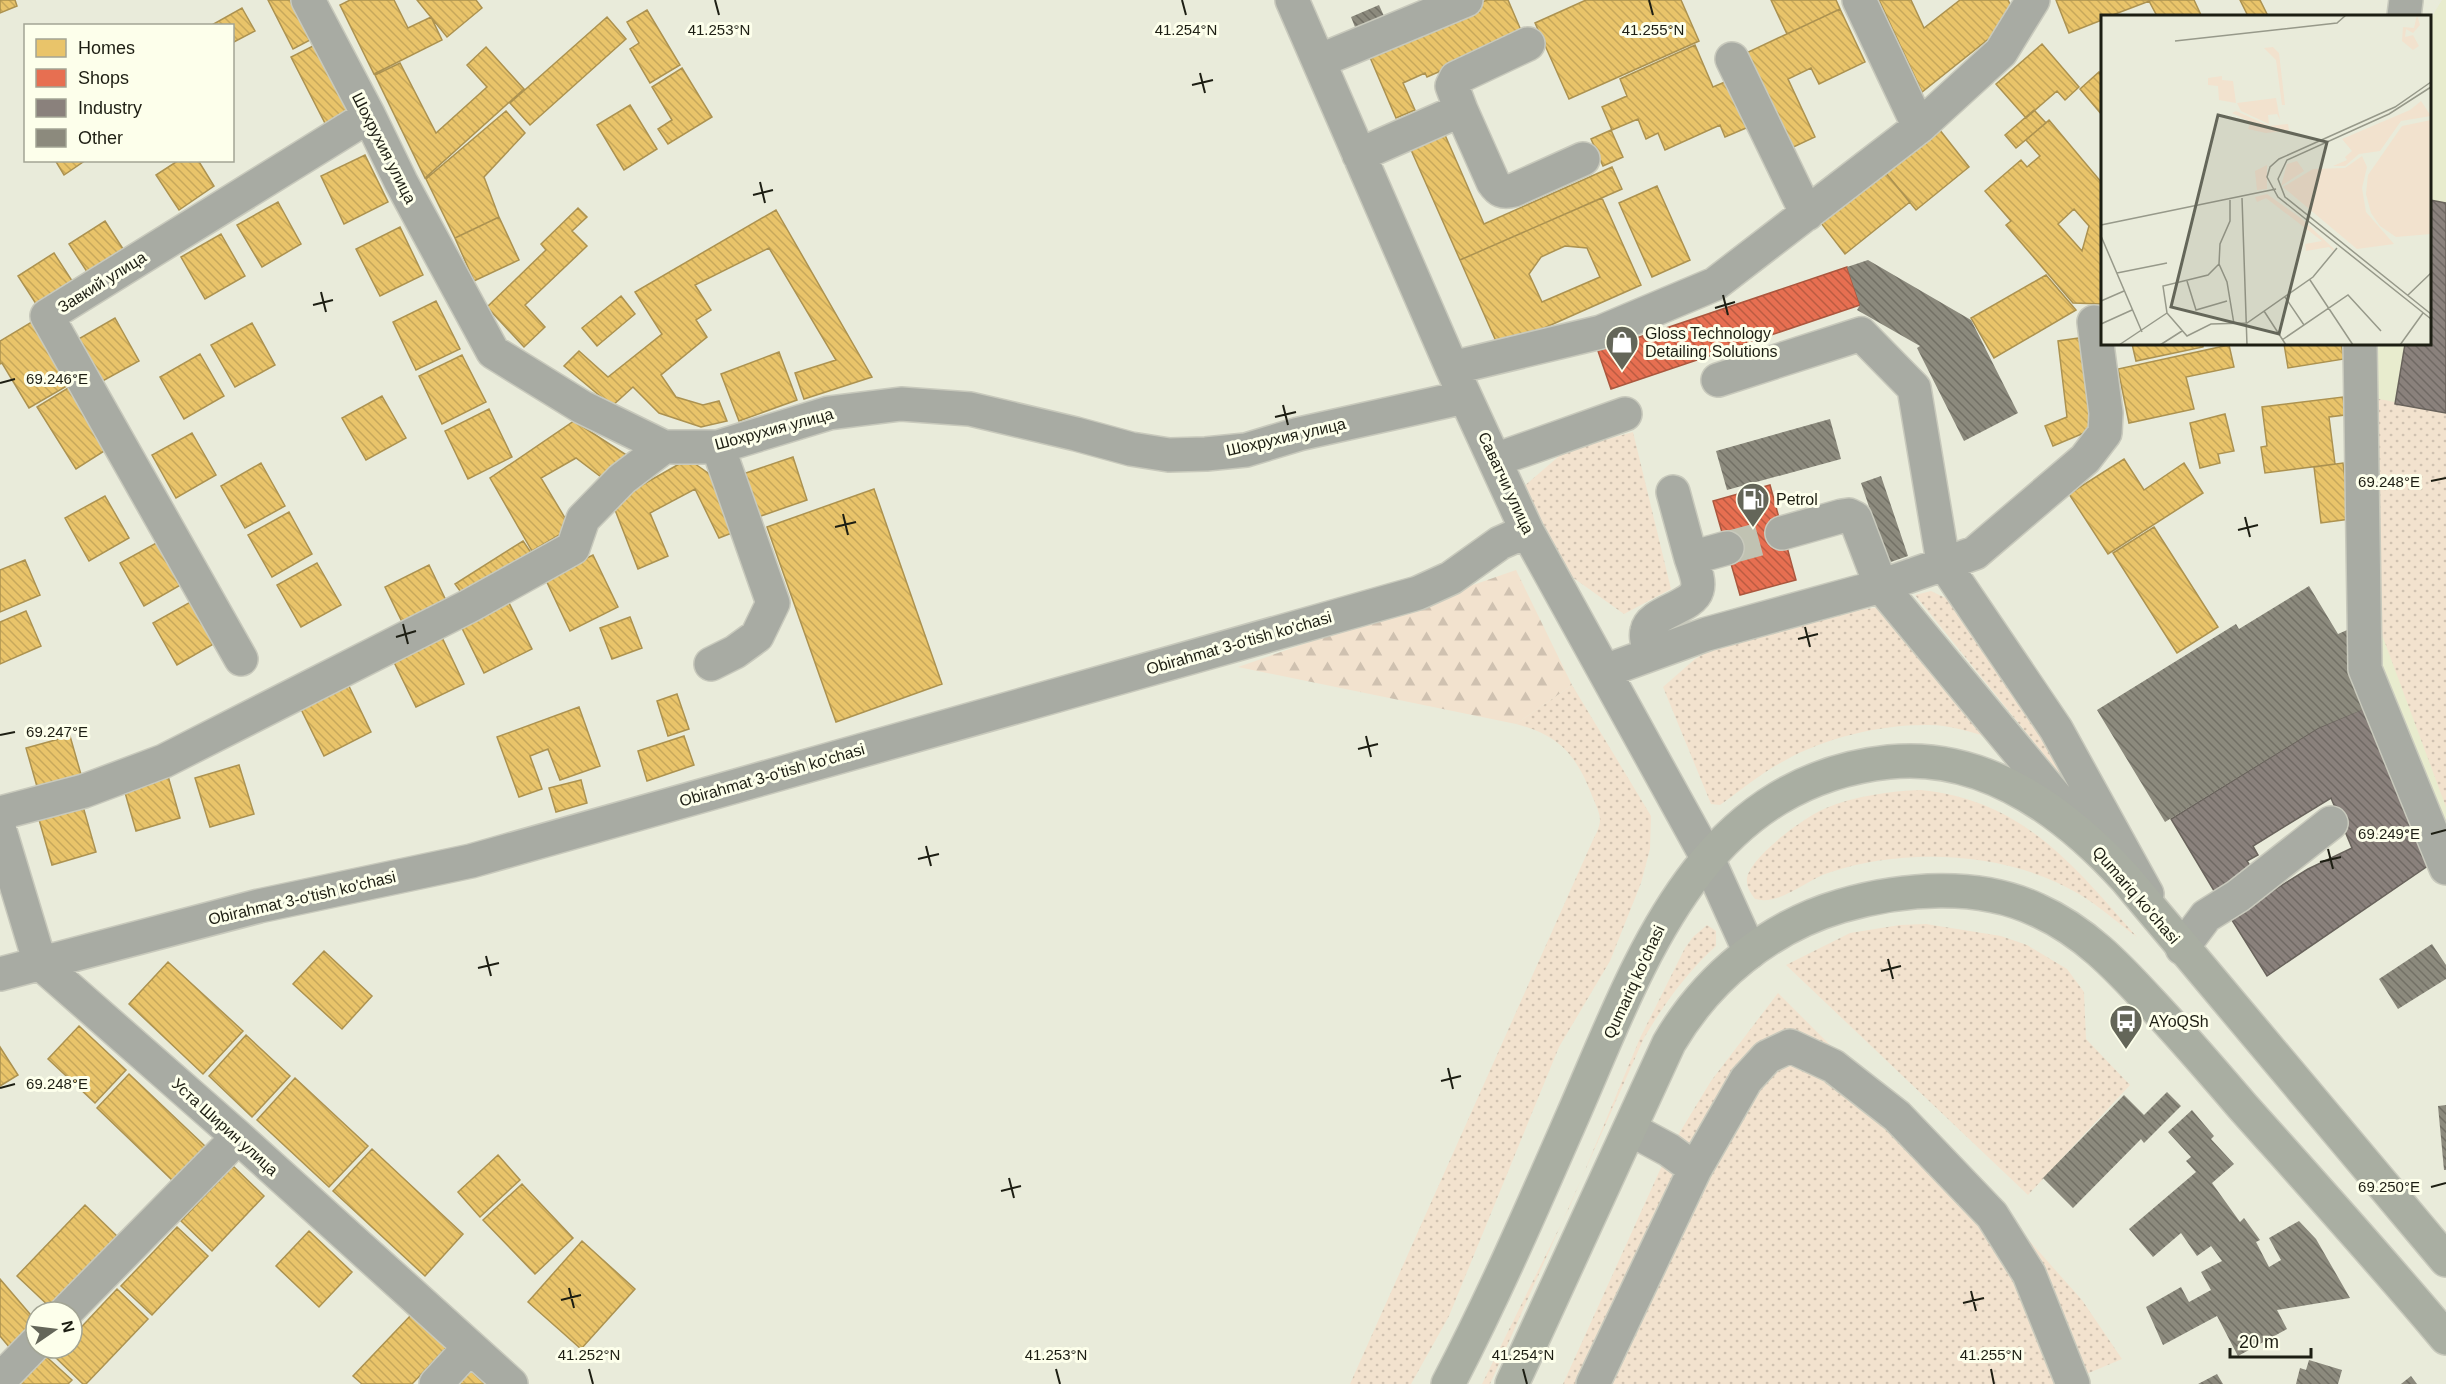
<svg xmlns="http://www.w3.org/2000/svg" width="2446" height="1384" font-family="Arial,sans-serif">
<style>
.built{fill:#e8ecce}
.grass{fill:url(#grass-dots)}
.forest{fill:url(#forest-firs)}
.homes{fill:url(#homes-back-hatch);stroke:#ac9250;stroke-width:1.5;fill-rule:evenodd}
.shops{fill:url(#shops-back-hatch);stroke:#aa573e;stroke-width:1.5}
.industry{fill:url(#industry-back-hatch);stroke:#69635c;stroke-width:1.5}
.building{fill:url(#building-back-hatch)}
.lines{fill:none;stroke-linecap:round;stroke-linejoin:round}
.minor-tunnel{stroke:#c0c2b2;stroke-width:33;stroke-dasharray:33 16;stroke-linecap:butt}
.minor-casing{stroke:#c8c9bc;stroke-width:36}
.major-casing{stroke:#c8c9bc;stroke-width:36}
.minor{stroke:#a8aba3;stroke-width:33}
.major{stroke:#a9aea2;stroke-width:33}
.ticks{fill:none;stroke:#1d1e13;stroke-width:2}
.labels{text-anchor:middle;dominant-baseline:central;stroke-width:6;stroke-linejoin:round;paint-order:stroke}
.street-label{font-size:16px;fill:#1d1e13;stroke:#fdffeb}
.poi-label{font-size:16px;fill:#1d1e13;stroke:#fdffeb;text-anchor:start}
.inset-road{fill:none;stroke:#97998a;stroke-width:1.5}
.view{fill:#646659;fill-opacity:0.15;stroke:#646659;stroke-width:3}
.inset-edge{fill:none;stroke:#1d1e13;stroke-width:3}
.ticks-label{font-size:15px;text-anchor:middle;fill:#1d1e13;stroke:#fdffeb;stroke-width:6;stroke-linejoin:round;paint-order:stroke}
</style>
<defs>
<pattern id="grass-dots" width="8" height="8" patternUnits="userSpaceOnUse" patternTransform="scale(1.5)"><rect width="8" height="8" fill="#f2e2ce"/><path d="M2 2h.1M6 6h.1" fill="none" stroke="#cfc1b0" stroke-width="1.8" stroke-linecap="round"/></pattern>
<pattern id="forest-firs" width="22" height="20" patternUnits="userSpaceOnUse" patternTransform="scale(1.5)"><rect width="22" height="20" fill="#f2e2ce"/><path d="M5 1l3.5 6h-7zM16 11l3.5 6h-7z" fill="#cfc1b0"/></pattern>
<pattern id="homes-back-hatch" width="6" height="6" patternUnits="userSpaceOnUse" patternTransform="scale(1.5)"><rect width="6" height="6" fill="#e9c46a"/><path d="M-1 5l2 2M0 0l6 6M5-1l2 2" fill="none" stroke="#c7a85b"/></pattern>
<pattern id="shops-back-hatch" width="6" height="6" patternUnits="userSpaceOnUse" patternTransform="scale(1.5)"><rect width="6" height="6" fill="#e76f51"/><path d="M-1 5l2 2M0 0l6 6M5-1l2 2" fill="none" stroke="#bb5b42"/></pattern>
<pattern id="industry-back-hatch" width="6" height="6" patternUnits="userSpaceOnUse" patternTransform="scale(1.5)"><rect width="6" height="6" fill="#8a817c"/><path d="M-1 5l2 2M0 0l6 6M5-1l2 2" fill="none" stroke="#706964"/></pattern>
<pattern id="building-back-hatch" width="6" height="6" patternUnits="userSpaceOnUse" patternTransform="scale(1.5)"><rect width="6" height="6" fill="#8c8a7d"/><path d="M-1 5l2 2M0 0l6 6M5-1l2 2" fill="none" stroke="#727065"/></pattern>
</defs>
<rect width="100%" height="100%" fill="#e9ebda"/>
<path class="built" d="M2442 0H2446V837L2374 654V344H2430V29L2431 18Z"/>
<path class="grass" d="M2369 397 2446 412V807L2378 624Z
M1633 432 1671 589 1624 614 1561 569 1522 488 1565 451Z
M1931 591 1952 601 2073 783 2058 772 1915 595Z
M1873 608H1885L1992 738C1971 732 1948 724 1925 725 1879 725 1824 738 1784 761 1761 773 1741 790 1720 805L1711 804 1663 687 1695 659 1712 649 1846 612Z
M1572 685 1651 816 1650 849 1641 883 1610 961 1559 1047 1449 1316 1411 1384H1350L1592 842C1595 836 1600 827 1600 820 1600 812 1594 801 1591 793 1575 753 1558 735 1516 724Z
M1921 790C2023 800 2074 866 2137 937 2118 923 2099 906 2079 894 2009 852 1907 847 1831 872 1806 879 1781 906 1755 899 1750 892 1746 886 1747 878 1751 856 1806 816 1826 808 1855 796 1890 791 1921 790Z
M1926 924 2001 936 2027 945 2067 969 2084 992 2086 1039 2130 1085 2028 1195 1786 965 1850 933 1900 925Z
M1707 925 1716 931V946C1687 972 1664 1004 1644 1038L1490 1384H1482L1570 1206 1640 1038 1685 948 1693 937Z
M1778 993 1838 1053 1911 1108 2082 1300 2122 1359 2072 1380 2073 1384H1563L1669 1150 1711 1081Z"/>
<path class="forest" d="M1516 570 1572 685 1516 724 1238 667Z"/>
<path class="homes" d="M0 0H15L17 6 0 13Z
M268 0H292L312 39 293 49Z
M350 0H394L408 28 431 17 442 40 374 74 340 5Z
M417 0H476L482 8 447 37Z
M1487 0H1508L1523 35 1427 77 1425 73 1403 83 1415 110 1396 118 1369 55 1408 34Z
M1586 0H1681L1699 41 1569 99 1535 23Z
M1771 0H1836L1840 9 1787 34Z
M1879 0H1911L1924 28 1960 0H2008L2016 17 1922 92Z
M2056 0H2152L2110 16H2102V20L2069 33Z
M2152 0H2194L2201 15 2157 16 2149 1Z
M2240 0H2260L2268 16H2248Z
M242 8 255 31 232 43V26H210Z
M1840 9 1865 62 1819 84 1811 68 1788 79 1815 137 1787 150 1744 54Z
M647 10 680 65 650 83 630 49 639 43 627 22Z
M607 17 626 39 530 125 510 103Z
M2042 44 2079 87 2065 100 2057 91 2026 118 1996 84Z
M315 45 352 119 329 131 291 57Z
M1695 45 1713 87 1732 79 1753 125 1725 137 1720 125 1665 150 1658 133 1646 139 1638 119 1612 130 1602 107 1627 96 1620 79Z
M486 47 524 89 425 178 375 75 400 63 436 133 487 87 467 65Z
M682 68 712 117 668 144 658 129 672 120 652 87Z
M2099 72 2102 77V115L2080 89Z
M630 105 657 149 624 170 597 125Z
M2034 110 2046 123 2016 148 2005 135Z
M506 111 525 133 484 177 499 217 455 238 426 179Z
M2049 120 2102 183V304L2073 303 2006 225 2011 221 1985 191 2021 160 2027 167 2040 156 2026 140ZM2074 209 2089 226 2082 251 2058 224Z
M1939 129 1969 167 1916 210 1885 172Z
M1611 130 1623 157 1603 166 1591 139Z
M1445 135 1484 224 1612 167 1622 189 1460 260 1411 150Z
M365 155 388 202 344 224 321 176Z
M55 160H86L64 175Z
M179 160H198L214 186 179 210 156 175Z
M1885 172 1910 202 1845 254 1821 223Z
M1657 186 1690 260 1652 277 1619 203Z
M1602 198 1641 285 1499 348 1460 260ZM1565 246 1587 248 1600 277 1542 302 1529 274 1541 257Z
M278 202 301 244 262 267 237 225Z
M578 208 587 217 572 231 587 246 525 305 545 327 524 347 487 307 546 250 541 244Z
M776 210 872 377 804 399 795 373 836 360 769 248 695 285 711 310 696 320 707 337 661 375 676 397 703 405 719 401 727 421 701 427 659 413 633 387 612 406 564 366 579 351 608 377 662 334 635 292Z
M499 217 519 260 474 281 455 238Z
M105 221 127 255 91 278 69 244Z
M400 227 423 275 380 296 356 249Z
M221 234 245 276 205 299 181 257Z
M54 253 76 287 40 310 18 276Z
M2046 275 2076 310 1994 358 1971 318Z
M621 296 635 314 597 346 582 328Z
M436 301 460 349 416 370 393 322Z
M115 318 139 361 99 383 75 341Z
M35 320 72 383 29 408 2 363 0 364V341Z
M252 323 275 365 235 387 211 345Z
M2085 337 2096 428 2053 446 2045 426 2067 417 2058 341Z
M2132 344H2203V347L2136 361Z
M2284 344H2341L2344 359 2288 368Z
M2229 345 2234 367 2186 377 2194 409 2129 423 2118 369Z
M779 352 797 400 739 421 721 374Z
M200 354 224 396 184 419 160 377Z
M462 355 486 402 442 424 419 376Z
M73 385 112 446 76 469 37 407Z
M382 396 406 438 366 460 342 418Z
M2343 397 2345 415 2329 417 2335 464 2265 473 2261 447 2267 446 2262 407Z
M489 409 512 457 468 479 445 431Z
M2225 414 2234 451 2218 454 2220 463 2200 468 2190 423Z
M574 421 631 458 609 483 576 458 541 478 571 528 532 551 490 478Z
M192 433 216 475 176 498 152 455Z
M793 457 807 500 758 517 743 474Z
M688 459 718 480 742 529 719 538 695 489 650 513 668 556 638 569 612 502Z
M2124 459 2144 490 2184 463 2203 493 2108 554 2069 494Z
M261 463 285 506 245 528 221 486Z
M2343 463 2350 519 2321 523 2314 467Z
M874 489 942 684 836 722 767 527Z
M105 496 129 538 89 561 65 518Z
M289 512 312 554 272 577 248 535Z
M2154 527 2218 627 2177 653 2113 553Z
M160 541 184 583 144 606 120 563Z
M523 541 534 557 466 599 455 584Z
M593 555 618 607 570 631 545 578Z
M25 560 40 595 0 612V570Z
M317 563 341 605 301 627 277 585Z
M429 565 452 613 408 634 385 587Z
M506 597 532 649 484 673 458 620Z
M194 600 217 642 177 665 153 623Z
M26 611 41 646 0 664V622Z
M630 617 642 648 612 659 600 628Z
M439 631 464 684 416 707 390 654Z
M346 680 371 732 324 756 298 703Z
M677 694 689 729 668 736 657 701Z
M579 707 600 766 560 780 548 749 530 756 542 789 519 797 497 737Z
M70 736 84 785 40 797 26 748Z
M684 736 694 765 647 781 638 751Z
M239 765 254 814 210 827 195 778Z
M166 769 180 818 136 831 122 782Z
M581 780 587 803 556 812 549 788Z
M82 803 96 852 52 865 38 816Z
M324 951 372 996 342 1029 293 984Z
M168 962 243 1031 203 1074 129 1004Z
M79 1026 126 1070 95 1103 48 1059Z
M246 1035 290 1076 252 1117 209 1076Z
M0 1047 18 1075 0 1086Z
M129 1074 206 1147 173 1181 97 1108Z
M295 1078 368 1146 329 1187 257 1120Z
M372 1149 463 1234 425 1276 333 1191Z
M498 1155 520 1180 480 1217 458 1192Z
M233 1166 264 1196 212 1251 181 1221Z
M522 1184 573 1238 535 1274 483 1220Z
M85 1205 120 1239 53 1310 17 1276Z
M177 1227 208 1256 152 1315 121 1286Z
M309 1231 352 1272 319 1307 276 1266Z
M582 1241 635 1289 581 1349 528 1302Z
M0 1279 36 1321V1335L15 1354 0 1336Z
M117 1289 148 1319 86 1384H83L54 1356 62 1348H72V1337Z
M412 1314 447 1347 412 1384H362L353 1376Z
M40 1351 72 1380 68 1384H8Z
M473 1368 489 1384H458Z"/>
<path class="shops" d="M1847 267 1860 305 1611 389 1598 351Z
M1770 485 1796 580 1740 595 1713 501Z"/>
<path class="industry" d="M2430 200 2446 203V413L2395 404 2405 344H2430Z
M2369 706 2435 861 2267 976 2230 917 2308 869 2352 848 2331 798 2253 846 2258 855 2247 861 2252 869 2219 899 2171 819 2318 728Z"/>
<path class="building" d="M1379 5 1388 25 1359 37 1351 17Z
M1868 260 1971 320 2018 413 1964 441 1917 348 1920 346 1857 310 1860 305 1847 267Z
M1830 419 1841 459 1727 490 1716 451Z
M1881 476 1908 556 1888 563 1861 483Z
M2309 586 2338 634 2354 627 2364 709 2318 728 2165 822 2097 710 2236 624 2239 629Z
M2432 944 2446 965V979L2398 1009 2379 979Z
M2167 1092 2181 1106 2144 1143 2141 1139 2073 1208 2043 1178 2124 1095 2144 1115Z
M2446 1105V1170H2444L2438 1106Z
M2192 1110 2214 1136 2211 1139 2234 1164 2212 1183 2240 1222 2244 1218 2260 1240 2256 1242 2269 1267 2281 1260 2269 1238 2299 1221 2316 1239 2350 1298 2277 1310 2287 1329 2238 1356 2217 1316 2163 1345 2146 1307 2181 1287 2189 1302 2211 1290 2201 1272 2222 1261 2211 1246 2197 1256 2181 1233 2153 1257 2129 1229 2196 1172 2186 1161 2191 1157 2168 1132Z
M2309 1360 2342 1370 2338 1384H2296L2300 1368 2306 1370Z
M2217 1374 2223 1384H2198Z
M2411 1376 2417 1384H2401Z"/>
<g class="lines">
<path class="minor-tunnel" d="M1727 548 1782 533"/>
<defs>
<path id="minor" d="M308 0 369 116 401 182 493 352 582 407 664 447H718L829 413 901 404 970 409 1076 434 1131 449 1169 455 1206 454 1246 450 1299 434 1465 397
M1292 0 1452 368 1527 531 1708 859 1750 952
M1859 0 1919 127
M2404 16 2406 0
M1732 59 1807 214
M1319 61 1466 0
M1461 110 1452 86 1456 78 1528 44
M1359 155 1461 110 1493 182C1499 191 1503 193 1514 190L1583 159
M2360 344 2365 669 2446 868
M1452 368 1601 332 1715 284 1919 127 2001 52 2033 0
M1718 380 1861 334 1914 388 1943 562 2056 729 2147 894
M1495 460 1625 414
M1673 492 1691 558
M1782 533 1842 516 1849 515 1855 518 1881 586 2080 826
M1651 654C1649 647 1645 638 1647 631 1650 612 1692 608 1697 590 1700 581 1694 567 1691 558L1727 548
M241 659 47 316 369 116
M711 664 735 652 757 636 773 603 718 447
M1605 671 1707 634 1881 586 1975 553 2085 459 2105 433 2106 413 2094 322
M0 813 84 791 164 761 469 606 573 548 583 519 622 479 664 447
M0 831 40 963 238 1137 511 1384
M2182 948 2206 916 2238 896 2331 823
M0 974 259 906 471 861 1418 593 1451 578 1500 543 1527 531
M1630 1129 1669 1150 1695 1169
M66 1312 238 1137
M0 1380 36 1343
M436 1384 470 1347
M1593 1384 1695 1169 1746 1080 1767 1057 1790 1046 1833 1066 1897 1116 1992 1215 2029 1274 2073 1384"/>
<path id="major" d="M1448 1384C1494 1296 1533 1206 1573 1115 1639 965 1698 782 1889 762 1984 752 2065 812 2126 879L2446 1260
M1512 1384 1669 1043C1707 978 1769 927 1841 906 1903 888 1978 882 2037 910 2084 931 2117 966 2151 1003 2183 1037 2213 1072 2243 1107 2311 1183 2380 1259 2446 1338"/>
</defs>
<use href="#minor" class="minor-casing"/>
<use href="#major" class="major-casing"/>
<use href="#minor" class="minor"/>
<use href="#major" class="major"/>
</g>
<path class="ticks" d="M715 0 719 15M1182 0 1186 15M1649 0 1653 15M1200 73 1205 93M1192 85 1213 80M760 182 765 203M753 195 773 190M321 292 326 312M1723 295 1728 315M313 305 333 300M1715 308 1735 302M0 383 15 379M1283 405 1288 425M1275 417 1296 412M2431 481 2446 478M843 514 848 535M2245 517 2250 537M835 527 856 522M2238 530 2258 525M403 624 408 644M1805 627 1810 647M396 637 416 631M1798 639 1818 634M0 735 15 732M1366 736 1371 757M1358 749 1378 744M2431 834 2446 830M926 846 931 866M2328 849 2333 869M918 859 939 854M2320 862 2341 857M486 956 491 976M1888 959 1893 979M478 968 499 963M1881 971 1901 966M1448 1068 1453 1089M1441 1081 1461 1076M0 1088 15 1084M1009 1178 1014 1198M2431 1187 2446 1183M1001 1191 1021 1186M569 1288 574 1308M1971 1291 1976 1311M561 1300 581 1295M1963 1303 1984 1298M589 1369 593 1384M1056 1369 1060 1384M1523 1369 1527 1384M1991 1369 1994 1384"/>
<defs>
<symbol id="shop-pin" viewBox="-11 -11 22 30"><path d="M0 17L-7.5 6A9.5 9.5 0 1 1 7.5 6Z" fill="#646659" stroke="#fdffeb"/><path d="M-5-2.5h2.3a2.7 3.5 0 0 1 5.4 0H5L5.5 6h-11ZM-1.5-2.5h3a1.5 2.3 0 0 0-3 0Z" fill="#fff"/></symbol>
<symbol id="fuel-pin" viewBox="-11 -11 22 30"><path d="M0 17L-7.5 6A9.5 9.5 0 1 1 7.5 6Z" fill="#646659" stroke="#fdffeb"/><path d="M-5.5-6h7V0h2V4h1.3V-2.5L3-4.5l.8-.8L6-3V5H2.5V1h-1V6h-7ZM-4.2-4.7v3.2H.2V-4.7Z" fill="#fff"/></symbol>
<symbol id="bus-pin" viewBox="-11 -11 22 30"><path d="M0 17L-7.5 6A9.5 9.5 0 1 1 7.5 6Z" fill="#646659" stroke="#fdffeb"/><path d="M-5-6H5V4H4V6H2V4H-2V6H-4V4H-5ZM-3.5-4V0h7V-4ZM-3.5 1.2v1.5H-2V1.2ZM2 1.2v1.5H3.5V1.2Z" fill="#fff"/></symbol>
</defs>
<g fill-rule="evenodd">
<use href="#shop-pin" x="1603" y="323" width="38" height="52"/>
<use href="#fuel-pin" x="1734" y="480" width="38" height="52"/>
<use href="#bus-pin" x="2107" y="1002" width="38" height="52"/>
</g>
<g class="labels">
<g class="street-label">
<text transform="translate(384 148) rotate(63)">Шохрухия улица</text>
<text transform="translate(102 282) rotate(-32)">Завкий улица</text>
<text transform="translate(774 429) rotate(-15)">Шохрухия улица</text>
<text transform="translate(1286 437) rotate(-13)">Шохрухия улица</text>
<text transform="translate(1506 483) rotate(65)">Саватчи улица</text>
<text transform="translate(1239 643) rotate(-16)">Obirahmat 3-o'tish ko'chasi</text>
<text transform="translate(772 775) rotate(-16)">Obirahmat 3-o'tish ko'chasi</text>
<text transform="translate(2136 895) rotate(49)">Qumariq ko'chasi</text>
<text transform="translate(302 898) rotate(-13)">Obirahmat 3-o'tish ko'chasi</text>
<text transform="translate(1634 982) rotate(-65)">Qumariq ko'chasi</text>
<text transform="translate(225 1127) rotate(42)">Уста Ширин улица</text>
</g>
<g class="poi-label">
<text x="1645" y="333">Gloss Technology<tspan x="1645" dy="18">Detailing Solutions</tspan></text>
<text x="1776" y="499">Petrol</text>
<text x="2149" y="1021">AYoQSh</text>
</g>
</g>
<g transform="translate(2101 15)">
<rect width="330" height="330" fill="#e9ebda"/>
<path d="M316 0 319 10 312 18 305 14 304 22 312 20 318 31 312 35 301 26 302 12 313 13ZM172 32 178 38 184 90H181L175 45 163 33ZM121 61V65L132 66 135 88 118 85 117 71 107 70V63ZM175 83 179 105 176 99 167 100 168 109 140 96 136 88ZM320 86 330 101 300 106 279 136 258 139 244 151H232L246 145 244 142 251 136 241 124 309 95ZM135 96 168 111 187 109 188 115 165 118 147 114 150 107 131 98ZM330 105V219L295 222 279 211 270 198 265 179 267 160 301 111ZM261 141 266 152 261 173 265 197 293 229 256 234 182 172 212 154 244 153ZM196 146 203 156 180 171 186 149ZM166 150V174L156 175 154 156ZM166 179 201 204 233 234 232 236 228 232 205 236 204 229 221 226 165 183 156 187 154 182Z" fill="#f2e2ce"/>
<path class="inset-road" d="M74 26 236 8 245 0M330 67 294 92 178 144 169 152 166 162 177 182 330 304M330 72 288 99 186 145 177 164 184 182 330 299M141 183 146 330M0 210 175 174M0 221 41 317M118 249 126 267 133 309M16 258 66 248M209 265 252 330M86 266 95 295 126 286M307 280 330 258M184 282 203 310M0 286 23 276M163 296 185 330M66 298 86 321 110 309 146 308 212 262 236 233M0 309 31 295M181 325 247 280 280 316M18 330 66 298 62 271 107 260 118 249 119 229 129 206V185M59 330 81 316M299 330 322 298"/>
<path class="view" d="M117 100 226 127 178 319 70 292Z"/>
<rect width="330" height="330" class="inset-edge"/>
</g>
<g class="ticks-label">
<text x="719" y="35">41.253°N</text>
<text x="1186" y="35">41.254°N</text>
<text x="1653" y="35">41.255°N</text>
<text x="57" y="384">69.246°E</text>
<text x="2389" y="487">69.248°E</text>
<text x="57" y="737">69.247°E</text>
<text x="2389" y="839">69.249°E</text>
<text x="57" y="1089">69.248°E</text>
<text x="2389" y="1192">69.250°E</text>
<text x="589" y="1360">41.252°N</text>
<text x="1056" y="1360">41.253°N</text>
<text x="1523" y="1360">41.254°N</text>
<text x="1991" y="1360">41.255°N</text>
</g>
<rect x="24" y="24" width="210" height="138" fill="#fdffeb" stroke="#a3a595" stroke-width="1.5"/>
<rect x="36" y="39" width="30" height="18" fill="#e9c46a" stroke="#a3a595" stroke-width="1.5"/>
<text x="78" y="54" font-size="18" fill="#1d1e13">Homes</text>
<rect x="36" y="69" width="30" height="18" fill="#e76f51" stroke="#a3a595" stroke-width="1.5"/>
<text x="78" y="84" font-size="18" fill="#1d1e13">Shops</text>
<rect x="36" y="99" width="30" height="18" fill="#8a817c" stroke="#a3a595" stroke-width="1.5"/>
<text x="78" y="114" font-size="18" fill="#1d1e13">Industry</text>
<rect x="36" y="129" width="30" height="18" fill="#8c8a7d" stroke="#a3a595" stroke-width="1.5"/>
<text x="78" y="144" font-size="18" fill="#1d1e13">Other</text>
<g transform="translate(54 1330) rotate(76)"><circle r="28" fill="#fdffeb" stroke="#a3a595" stroke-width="1.5"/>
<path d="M0-4.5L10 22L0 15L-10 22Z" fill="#646659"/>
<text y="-9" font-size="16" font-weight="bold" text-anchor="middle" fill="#1d1e13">N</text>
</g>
<path d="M2230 1348v9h81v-9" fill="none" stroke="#1d1e13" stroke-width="3"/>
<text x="2239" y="1348" font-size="18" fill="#1d1e13" stroke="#fdffeb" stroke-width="4.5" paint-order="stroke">20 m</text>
</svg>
